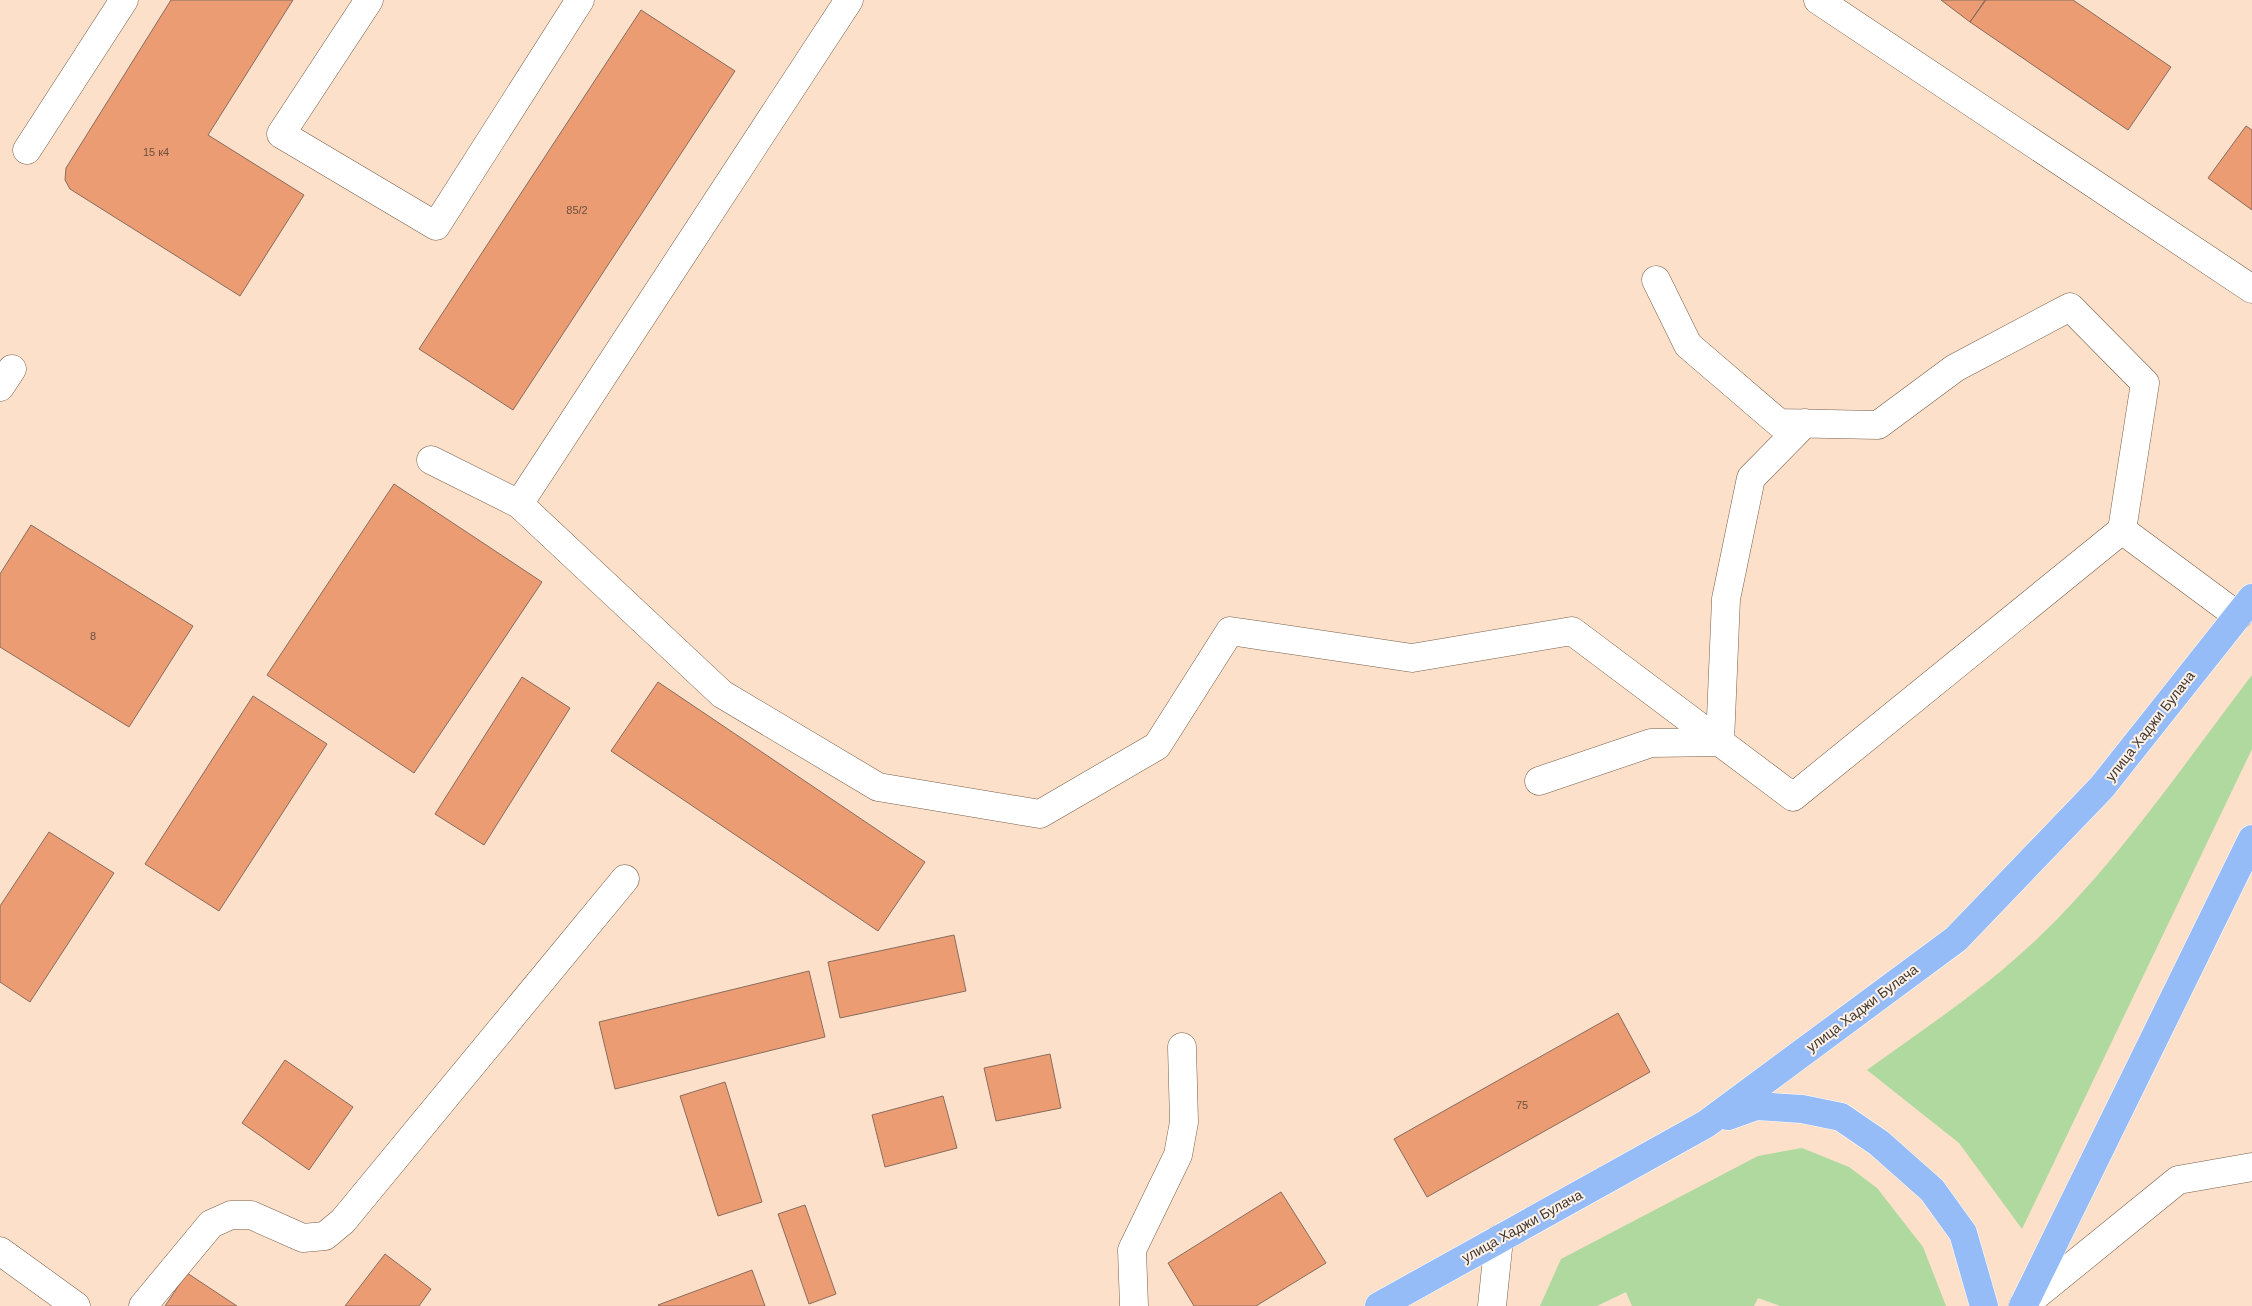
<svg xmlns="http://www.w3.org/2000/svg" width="2252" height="1306" font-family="Helvetica,sans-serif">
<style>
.green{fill:#afd99e}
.building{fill:#eb9c73;stroke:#896c5e}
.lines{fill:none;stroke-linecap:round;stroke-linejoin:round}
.minor-casing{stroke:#775f4b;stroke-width:29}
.major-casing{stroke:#fff;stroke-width:29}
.minor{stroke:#fff;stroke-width:28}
.major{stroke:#96bcf8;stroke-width:28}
.labels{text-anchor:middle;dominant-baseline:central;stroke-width:4;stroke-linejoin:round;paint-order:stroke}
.number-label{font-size:11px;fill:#6c503e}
.street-label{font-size:14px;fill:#41362d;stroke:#fcf1e8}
</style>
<rect width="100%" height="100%" fill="#fce0c9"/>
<path class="green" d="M2252 675V749L2022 1229 1959 1143 1867 1070C1925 1028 1985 989 2037 939 2118 862 2184 764 2252 675Z
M1802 1148 1849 1167 1877 1188 1923 1247 1946 1306H1780L1758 1298 1754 1306H1632L1626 1292 1597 1306H1540L1561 1259 1758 1156Z"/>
<path class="building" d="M171 0H293L208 135 304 195 240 296 70 189 65 180 66 168Z
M1941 0H1986L1970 22Z
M1985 0H2073L2171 67 2128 130 1970 22Z
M641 10 735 71 513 410 419 349Z
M2246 126 2252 130V210L2208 178Z
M394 484 542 582 414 773 267 675Z
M31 525 193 626 129 727 0 647V574Z
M522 677 570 708 484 845 435 814Z
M658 682 925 862 878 931 611 751Z
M253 696 327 744 219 911 145 864Z
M49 832 114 873 30 1002 0 982V906Z
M954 935 966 991 840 1018 828 962Z
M809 971 825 1037 615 1089 599 1022Z
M1618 1013 1650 1072 1427 1197 1394 1139Z
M1050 1054 1061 1108 996 1121 984 1068Z
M285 1060 353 1107 309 1170 242 1123Z
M725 1082 762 1202 718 1216 680 1096Z
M943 1096 957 1148 885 1167 872 1115Z
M1281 1192 1326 1263 1256 1306H1194L1168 1263Z
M805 1205 836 1294 809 1304 778 1214Z
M385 1254 431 1289 419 1306H345Z
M752 1270 765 1306H659L658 1305Z
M187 1273 237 1306H165Z"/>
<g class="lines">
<defs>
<path id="minor" d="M369 0 281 134 436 226 580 0
M1818 0 2252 289
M27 150 124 0
M1656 280 1688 345 1779 423 1878 425 1955 368 2070 307 2145 383 2122 530 2238 616
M0 387 12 369
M431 460 519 504 722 694 878 787 1040 814 1157 746 1230 631 1412 658 1572 631 1793 797 2122 530
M519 504 849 0
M1539 781 1651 743 1720 742 1726 599 1751 478 1805 423
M0 1251 76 1306
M143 1306 211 1224 231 1215H251L303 1238 325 1236 343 1221 625 879
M1134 1306 1132 1250 1178 1155 1184 1122 1182 1047
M1492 1306 1499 1239
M2023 1306 2178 1180 2252 1167"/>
<path id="major" d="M1728 1116 1756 1106 1802 1109 1841 1117 1879 1143 1932 1190 1963 1233 1984 1306
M1379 1306 1706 1124 1956 939 2102 787 2252 598
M2023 1306 2252 839"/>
</defs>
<use href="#minor" class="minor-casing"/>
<use href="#major" class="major-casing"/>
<use href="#minor" class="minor"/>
<use href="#major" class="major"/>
</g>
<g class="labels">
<g class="number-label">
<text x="156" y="152">15 к4</text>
<text x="577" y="210">85/2</text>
<text x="93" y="636">8</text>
<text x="1522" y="1105">75</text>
</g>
<g class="street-label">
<text transform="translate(2150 726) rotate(-52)">улица Хаджи Булача</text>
<text transform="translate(1862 1008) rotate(-37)">улица Хаджи Булача</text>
<text transform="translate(1522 1226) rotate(-29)">улица Хаджи Булача</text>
</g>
</g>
</svg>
